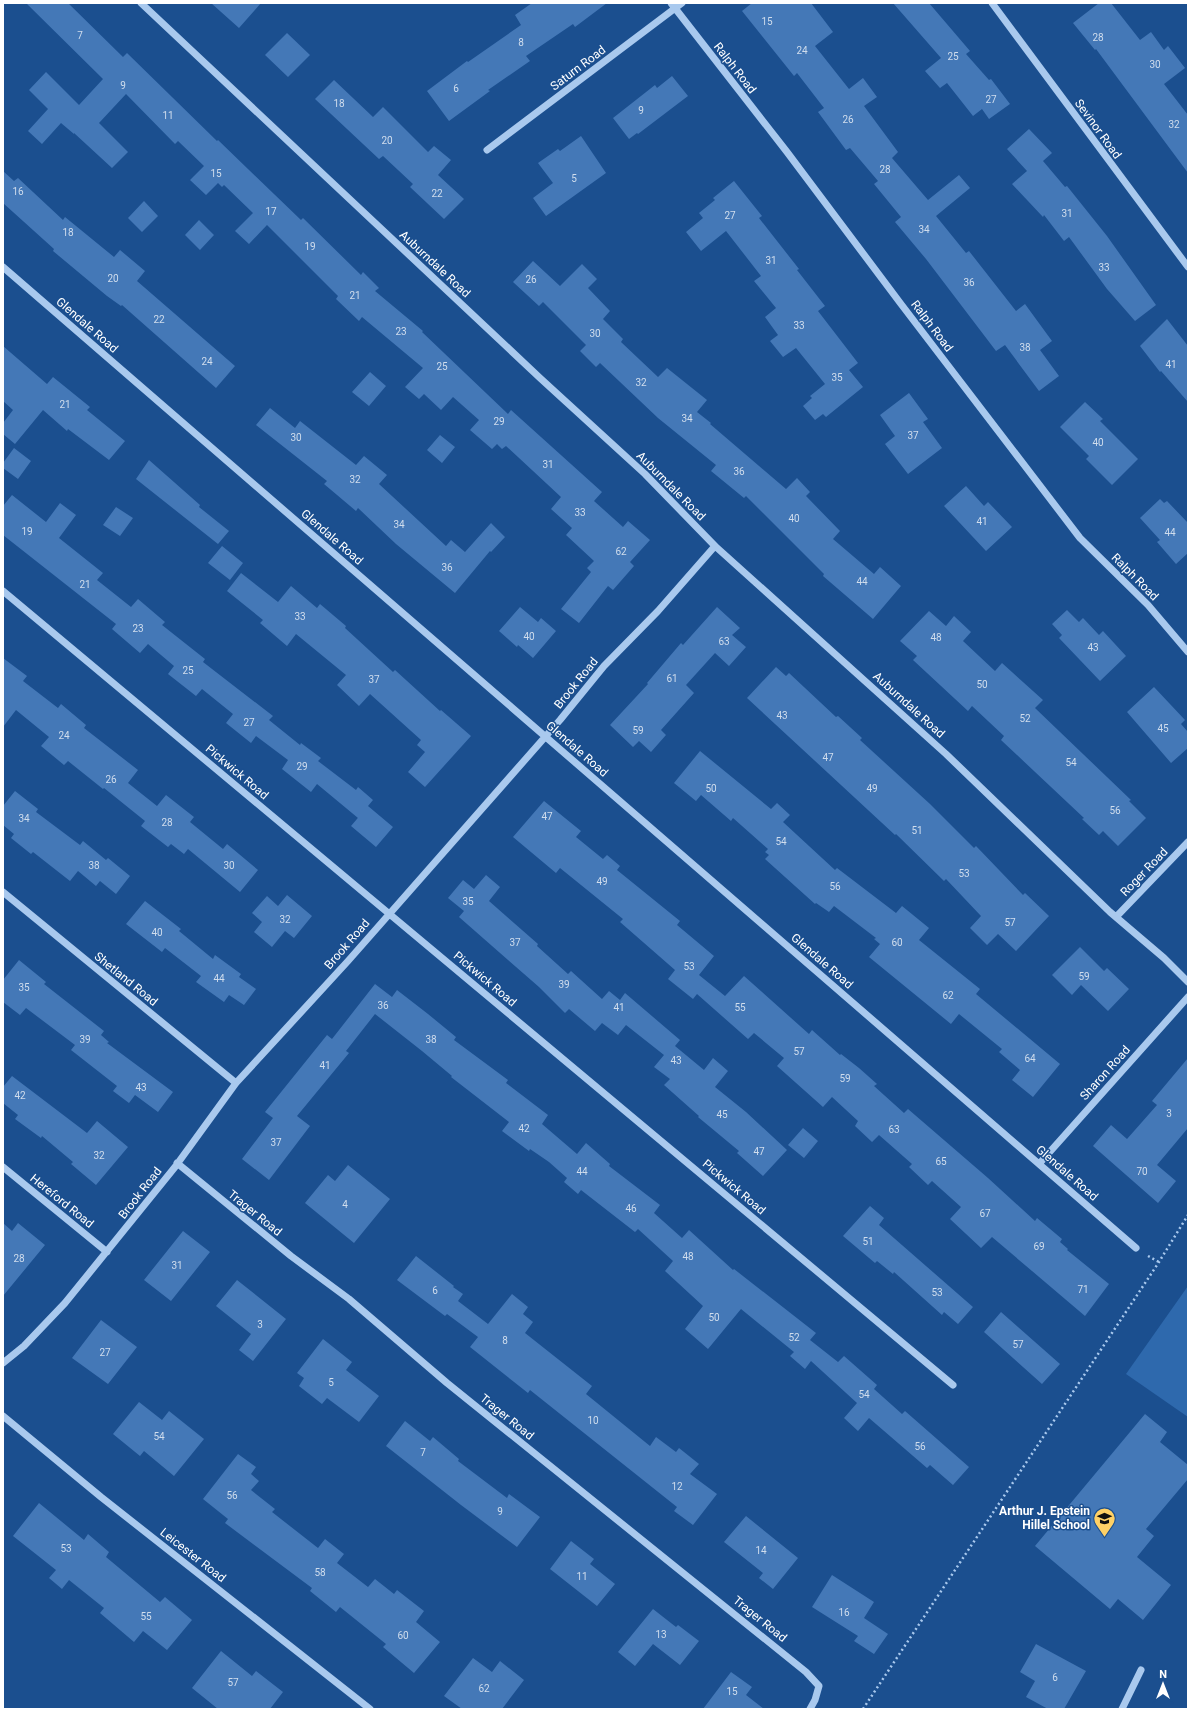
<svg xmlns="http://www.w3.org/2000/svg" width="1191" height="1712" font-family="Roboto,sans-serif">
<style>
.pitch{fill:#2e69ad}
.building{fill:#4478b7}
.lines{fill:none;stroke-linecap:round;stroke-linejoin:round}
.path{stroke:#a9c9ee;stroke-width:2.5;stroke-dasharray:2 3;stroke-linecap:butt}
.minor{stroke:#a9c9ee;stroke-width:7}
.labels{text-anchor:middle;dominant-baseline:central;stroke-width:3;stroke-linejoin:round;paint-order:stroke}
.number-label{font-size:10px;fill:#d0dded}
.street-label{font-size:12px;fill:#fff;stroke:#1b4f8f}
.poi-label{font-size:12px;font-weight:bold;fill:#fff;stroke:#1b4f8f;text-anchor:end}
</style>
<rect width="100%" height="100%" fill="#1b4f8f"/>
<path class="pitch" d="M1188 1286V1417L1126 1374Z"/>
<path class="building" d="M26 3H68L123 57 127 53 217 141 218 140 301 220 303 218 361 275 363 272 379 288 375 291 423 331 422 332 508 414 511 410 602 492 594 501 623 527 628 521 650 540 630 562 634 566 613 590 608 586 579 623 561 609 591 572 587 568 594 561 566 535 572 528 551 509 561 497 506 446 502 449 497 444 492 449 470 430 479 420 453 397 441 410 424 394 419 399 405 387 423 368 362 317 359 321 336 299 338 296 267 225 249 244 235 231 253 213 224 185 222 187 218 183 206 195 190 180 204 166 178 141 175 144 126 94 99 123 128 152 112 168 74 133V134L61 123 42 144 28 131 48 109 29 90 46 72 79 105 103 79Z
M211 3H261L239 28Z
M532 3H607L575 27 573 24 526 56 530 61 488 90 490 91 449 121 427 91 467 61 468 62 521 25 515 15Z
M752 3H811L833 32 815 46 849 89 863 78 877 97 864 106 898 152 892 158 928 200 959 175 970 188 936 216 966 253 969 251 1016 311 1025 304 1052 341 1040 350 1059 376 1039 391 1005 345 996 351 926 259 895 222 901 217 874 184 878 181 850 148 846 150 818 112 824 108 797 73 794 76 742 11Z
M893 3H929L970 51 966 54 989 80 991 79 1010 104 989 119 982 109 973 116 947 83 940 88 925 71 941 58Z
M1099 3H1111L1140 40 1151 32 1164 50 1168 46 1185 68 1164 84 1188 115V173L1096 49 1095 50 1073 23Z
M287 33 310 55 288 77 265 55Z
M672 76 688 96 638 134 637 133 629 139 613 118 655 85 657 88Z
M334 80 373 117 383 107 428 152 434 146 451 160 438 175 464 199 444 219 410 187 413 184 383 156 379 159 315 99Z
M1029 129 1052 153 1043 161 1065 187 1067 186 1107 236 1156 305 1135 321 1107 289 1069 237 1064 241 1044 215 1043 217 1012 184 1027 171 1007 149Z
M581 136 606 173 546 216 533 198 553 183 538 163 558 149 560 151Z
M3 171 14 181 18 178 63 220 65 217 114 257 120 250 145 271 137 281 235 366 216 388 122 305 121 306 107 296 53 251 54 249 3 203Z
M734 181 762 216 759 218 799 269 797 270 825 306 818 311 858 363 849 370 863 387 826 417 823 414 815 420 803 406 812 398 810 396 825 384 796 348 783 357 770 341 778 335 765 317 776 308 754 281 761 276 726 231 701 251 686 232 703 218 699 213 715 200 713 198Z
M144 201 158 216 142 232 128 218Z
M199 220 214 235 200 250 185 235Z
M533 261 560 286 582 264 597 279 588 288 610 311 603 319 623 339 621 342 658 377 667 368 707 400 697 412 711 423 710 424 786 489 797 478 810 492 806 496 840 531 833 539 874 574 880 567 901 586 873 619 823 576 824 574 746 496 744 498 711 471 716 465 658 418 600 363 596 367 580 351 586 345 543 302 539 306 513 282Z
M1167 319 1188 346V402L1161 371 1160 372 1140 346Z
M3 346 47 384 53 377 90 407 87 410 125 441 109 460 68 429 67 431 43 410 15 444 3 434V423L13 410 3 401Z
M370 372 386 386 369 406 352 392Z
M909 393 928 419 923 422 942 448 908 474 885 444 895 436 880 415Z
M1085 402 1103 419 1100 421 1138 459 1112 485 1086 459 1089 456 1060 427Z
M270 408 295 428 300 421 356 465 364 456 387 475 379 484 446 546 451 540 465 552 491 523 505 537 491 552 490 551 455 593 396 544 358 508 356 511 324 484 327 481 256 425Z
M440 435 455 447 442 463 427 450Z
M14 448 31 461 18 479 3 468V463Z
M149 460 200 505 199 507 229 531 218 544 136 479Z
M966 486 984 506 988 502 1012 527 986 551 944 506Z
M12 495 46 522 60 503 76 515 59 538 103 573 97 580 131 607 138 599 165 622 162 625 205 659 203 662 273 716 269 720 300 745 301 743 321 758 318 761 356 790 358 787 373 800 358 818 317 784 311 792 282 769 288 760 256 736 251 743 226 723 233 714 202 689 196 696 168 674 174 666 148 644 140 653 112 629 116 624 3 535V506Z
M1160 499 1164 503 1167 501 1188 523V553L1176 564 1157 542 1160 540 1140 518Z
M116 507 133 518 120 536 103 525Z
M222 546 243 563 230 580 208 563Z
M241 573 278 602 291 586 317 608 320 604 346 626 345 628 393 672 395 670 440 711 441 710 471 736 425 787 408 772 425 752 417 745 421 740 370 694 359 706 337 685 346 675 296 634 287 646 260 623 263 620 227 591Z
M520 607 538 622 541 618 556 631 533 658 518 645 517 647 499 631Z
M717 607 740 628 732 635 746 647 729 666 715 653 686 685 694 693 661 730 666 735 651 752 639 741 633 747 610 725 648 684 647 683 681 643 683 645Z
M1067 610 1079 622 1083 618 1099 635 1103 631 1126 656 1100 681 1059 638 1062 635 1052 624Z
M929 611 946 626 954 616 971 632 963 641 995 671 1002 663 1043 700 1035 708 1131 800 1129 801 1146 818 1118 846 1103 831 1099 835 1082 819 1084 818 1001 740 1004 736 972 706 968 711 913 660 917 656 900 641Z
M3 658 27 676 23 681 58 708 61 704 86 725 84 728 138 770 128 783 157 806 166 795 194 817 190 822 223 849 227 844 258 870 240 892 188 849 184 854 171 844 168 847 141 826 145 821 104 788 103 789 68 761 64 765 41 746 49 737 16 710 3 727Z
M776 667 786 676 789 673 836 717 838 716 862 738 860 740 930 804 974 848 976 846 1023 895 1025 893 1049 916 1016 951 998 934 987 945 970 928 981 916 946 879 944 881 896 834 895 835 747 698Z
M1154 687 1185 720 1181 724 1188 732V748L1171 763 1127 712Z
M700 751 771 809 777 803 790 815 783 822 835 870 837 868 896 913 902 906 929 928 919 940 980 989 976 994 1060 1064 1033 1097 1012 1080 1020 1070 999 1052 1002 1049 959 1014 951 1024 869 957 880 944 874 939 876 938 834 906 829 912 816 903 815 904 765 859 769 855 765 852 768 849 733 818 731 821 701 795 696 801 674 783Z
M15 791 38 809 36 812 80 845 83 841 106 860 108 858 130 876 116 894 100 881 96 886 78 871 70 881 33 852 31 854 11 838 14 834 3 825V806Z
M544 801 581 831 576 837 603 859 607 855 620 866 617 870 680 921 677 925 714 956 699 975 725 996 744 976 809 1034 812 1030 840 1055 841 1054 859 1068 877 1084 874 1086 904 1113 908 1109 988 1178 1035 1221 1037 1218 1062 1239 1060 1242 1068 1249 1067 1250 1109 1284 1085 1316 992 1237 981 1248 950 1219 961 1207 932 1181 928 1185 909 1167 912 1164 879 1135 872 1142 855 1126 858 1121 832 1097 823 1107 777 1066 784 1058 754 1033 748 1039 697 994 693 999 668 979 675 970 620 922 623 919 560 868 556 873 513 837Z
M368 806 393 827 376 847 351 826Z
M486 875 500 887 489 901 538 944 537 946 568 974 571 971 602 999 609 991 620 1000 625 993 680 1040 675 1046 704 1070 713 1058 728 1071 715 1087 746 1112 787 1150 763 1176 737 1153 739 1151 698 1117 699 1116 664 1085 670 1079 654 1067 664 1055 626 1025 618 1035 602 1023 595 1031 569 1009 565 1013 539 987 459 917 464 911 448 898 463 880 474 889Z
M287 895 312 916 294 938 285 931 272 947 254 932 262 922 252 913 267 896 278 906Z
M145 901 181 929 179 931 213 959 215 955 241 974 239 977 256 989 244 1005 229 995 224 1002 196 982 201 976 165 948 162 952 126 924Z
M1080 947 1104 971 1107 968 1129 989 1108 1011 1081 985 1072 995 1052 975Z
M19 960 46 982 44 984 104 1031 101 1035 109 1042 107 1043 173 1092 158 1112 135 1095 129 1103 113 1091 117 1086 71 1050 75 1045 26 1008 20 1015 3 1002V980Z
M375 984 392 997 397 990 428 1014 456 1037 454 1040 508 1080 506 1083 548 1115 542 1124 577 1154 586 1143 610 1164 609 1166 660 1205 654 1213 682 1238 689 1230 733 1270 734 1269 816 1333 810 1340 838 1362 844 1356 877 1385 874 1389 902 1414 905 1411 969 1467 953 1485 930 1465 927 1468 869 1418 858 1431 844 1418 857 1403 811 1361 805 1369 790 1356 794 1352 741 1309 708 1349 685 1329 703 1306 665 1271 673 1261 638 1229 635 1232 581 1190 578 1194 564 1182 567 1178 549 1162 530 1149 529 1151 502 1131 509 1122 451 1077 452 1076 422 1051 375 1014 346 1051 349 1053 297 1116 310 1126 269 1180 242 1159 273 1118 265 1112 327 1035 332 1039Z
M1188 1058V1128L1157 1165 1176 1181 1158 1203 1093 1146 1111 1125 1127 1139 1157 1105 1152 1101Z
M12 1076 87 1133 97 1121 128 1147 96 1185 71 1164 73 1162 42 1136 41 1138 15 1119 18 1115 3 1103V1087Z
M803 1128 818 1141 804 1158 788 1145Z
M348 1165 390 1199 354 1243 305 1203 328 1175 335 1181Z
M870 1206 884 1218 879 1225 973 1307 958 1324 944 1312 942 1315 894 1272 893 1274 877 1261 875 1263 843 1236Z
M3 1223 12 1231 18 1223 45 1245 3 1296Z
M183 1231 210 1252 171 1301 144 1280Z
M416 1256 454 1286 453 1287 463 1294 458 1301 488 1324 512 1294 528 1307 523 1314 533 1322 525 1333 592 1386 586 1394 650 1446 656 1437 676 1452 679 1448 699 1464 690 1474 717 1494 693 1525 674 1511 677 1507 530 1390 528 1393 470 1347 478 1337 447 1314 445 1316 397 1280Z
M237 1280 286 1319 253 1361 239 1350 251 1334 216 1306Z
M1001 1312 1060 1364 1042 1384 984 1332Z
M101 1320 137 1347 108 1384 72 1358Z
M323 1339 352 1362 346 1370 379 1396 359 1422 327 1398 322 1404 299 1386 304 1378 297 1373Z
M139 1402 162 1420 169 1411 204 1439 174 1476 144 1451 140 1456 113 1434Z
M1145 1414 1167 1432 1160 1442 1188 1465V1479L1146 1529 1154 1536 1137 1557 1171 1585 1143 1620 1118 1599 1110 1609 1035 1546Z
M405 1421 430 1441 433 1437 459 1459 458 1461 507 1498 509 1494 540 1517 517 1547 461 1505 386 1446Z
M238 1454 256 1467 251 1474 259 1481 251 1490 275 1509 272 1512 318 1548 325 1539 344 1554 337 1563 368 1587 375 1579 394 1594 397 1590 424 1611 416 1622 440 1642 414 1673 383 1647 386 1644 340 1607 336 1612 310 1591 312 1588 225 1523 228 1519 203 1499Z
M39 1503 84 1540 88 1534 109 1552 106 1557 160 1602 165 1597 192 1620 167 1650 143 1631 134 1642 100 1613 104 1608 69 1580 62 1589 49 1578 56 1570 13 1536Z
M746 1516 798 1558 773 1589 759 1578 763 1573 724 1542Z
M571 1541 594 1559 590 1564 615 1584 597 1606 550 1569Z
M832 1575 874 1602 864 1618 888 1634 874 1654 854 1641 858 1636 812 1607Z
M653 1609 676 1627 678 1625 699 1641 680 1665 653 1644 635 1666 618 1652Z
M1036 1644 1086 1671 1064 1709H1048L1026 1697 1035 1681 1020 1672Z
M221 1651 252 1676 256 1671 283 1692 270 1709H218L192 1688Z
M473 1658 492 1672 500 1661 524 1680 502 1709H462L444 1696Z
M731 1672 752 1687 746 1695 764 1709H703Z"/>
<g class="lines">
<path class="path" d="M1148 1256 1159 1262
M863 1709 1159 1262 1188 1215"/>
<path class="minor" d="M141 3 540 378 645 474 715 546 946 754 1110 912 1164 958 1188 982
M671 3 787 152 901 304 1080 538 1148 605 1188 652
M992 3 1188 267
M487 150 682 3
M3 267 1136 1248
M3 591 953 1385
M3 892 236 1083
M1116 917 1188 842
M177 1163 291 1256 349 1299 447 1383 806 1672 819 1686 815 1700 810 1709
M1039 1164 1188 997
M3 1167 107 1252
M3 1363 24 1346 65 1303 175 1167 236 1083 348 961 560 720 604 666 658 611 715 546
M3 1416 101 1497 370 1709
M1122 1709 1141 1670"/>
</g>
<defs>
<symbol id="school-pin" viewBox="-11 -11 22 30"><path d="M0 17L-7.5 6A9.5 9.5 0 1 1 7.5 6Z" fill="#ffd166" stroke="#1b4f8f"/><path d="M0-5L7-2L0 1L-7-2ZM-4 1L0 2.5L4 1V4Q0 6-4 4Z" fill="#111"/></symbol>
</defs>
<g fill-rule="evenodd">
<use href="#school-pin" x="1092" y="1506" width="25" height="34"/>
</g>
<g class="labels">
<g class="number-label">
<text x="767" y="21">15</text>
<text x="80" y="35">7</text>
<text x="1098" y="37">28</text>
<text x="521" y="42">8</text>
<text x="802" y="50">24</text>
<text x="953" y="56">25</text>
<text x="1155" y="64">30</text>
<text x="123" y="85">9</text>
<text x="456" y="88">6</text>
<text x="991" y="99">27</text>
<text x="339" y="103">18</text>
<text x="641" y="110">9</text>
<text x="168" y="115">11</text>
<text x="848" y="119">26</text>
<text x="1174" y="124">32</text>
<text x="387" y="140">20</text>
<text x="885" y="169">28</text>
<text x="216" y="173">15</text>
<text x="574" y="178">5</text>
<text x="18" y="191">16</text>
<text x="437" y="193">22</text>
<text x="271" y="211">17</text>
<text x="1067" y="213">31</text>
<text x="730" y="215">27</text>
<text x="924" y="229">34</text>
<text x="68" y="232">18</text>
<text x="310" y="246">19</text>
<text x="771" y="260">31</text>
<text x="1104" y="267">33</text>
<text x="113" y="278">20</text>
<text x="531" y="279">26</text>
<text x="969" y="282">36</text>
<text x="355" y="295">21</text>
<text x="159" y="319">22</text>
<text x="799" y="325">33</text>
<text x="401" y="331">23</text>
<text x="595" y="333">30</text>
<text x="1025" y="347">38</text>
<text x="207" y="361">24</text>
<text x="1171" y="364">41</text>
<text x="442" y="366">25</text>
<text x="837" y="377">35</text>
<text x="641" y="382">32</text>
<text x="65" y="404">21</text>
<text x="687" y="418">34</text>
<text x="499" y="421">29</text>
<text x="913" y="435">37</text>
<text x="296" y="437">30</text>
<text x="1098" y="442">40</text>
<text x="548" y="464">31</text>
<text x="739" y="471">36</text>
<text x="355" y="479">32</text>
<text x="580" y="512">33</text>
<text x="794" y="518">40</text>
<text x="982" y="521">41</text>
<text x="399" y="524">34</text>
<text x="27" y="531">19</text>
<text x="1170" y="532">44</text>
<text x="621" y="551">62</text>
<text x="447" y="567">36</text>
<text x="862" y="581">44</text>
<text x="85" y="584">21</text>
<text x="300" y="616">33</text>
<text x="138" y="628">23</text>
<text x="529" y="636">40</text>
<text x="936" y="637">48</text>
<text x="724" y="641">63</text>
<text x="1093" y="647">43</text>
<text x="188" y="670">25</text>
<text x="672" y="678">61</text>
<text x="374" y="679">37</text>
<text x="982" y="684">50</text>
<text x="782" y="715">43</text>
<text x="1025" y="718">52</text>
<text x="249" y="722">27</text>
<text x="1163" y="728">45</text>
<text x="638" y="730">59</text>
<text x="64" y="735">24</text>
<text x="828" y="757">47</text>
<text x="1071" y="762">54</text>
<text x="302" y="766">29</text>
<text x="111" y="779">26</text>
<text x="711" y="788">50</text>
<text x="872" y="788">49</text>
<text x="1115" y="810">56</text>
<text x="547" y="816">47</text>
<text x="24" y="818">34</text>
<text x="167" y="822">28</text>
<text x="917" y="830">51</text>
<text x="781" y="841">54</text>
<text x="94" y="865">38</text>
<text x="229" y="865">30</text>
<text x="964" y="873">53</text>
<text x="602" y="881">49</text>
<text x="835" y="886">56</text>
<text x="468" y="901">35</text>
<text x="285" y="919">32</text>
<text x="1010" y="922">57</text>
<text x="157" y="932">40</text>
<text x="515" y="942">37</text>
<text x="897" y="942">60</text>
<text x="689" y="966">53</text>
<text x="1084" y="976">59</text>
<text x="219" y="978">44</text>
<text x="564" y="984">39</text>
<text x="24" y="987">35</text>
<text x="948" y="995">62</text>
<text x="383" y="1005">36</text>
<text x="619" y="1007">41</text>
<text x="740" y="1007">55</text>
<text x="85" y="1039">39</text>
<text x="431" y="1039">38</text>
<text x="799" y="1051">57</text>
<text x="1030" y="1058">64</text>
<text x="676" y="1060">43</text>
<text x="325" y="1065">41</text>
<text x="845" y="1078">59</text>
<text x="141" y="1087">43</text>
<text x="20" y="1095">42</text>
<text x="1169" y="1113">3</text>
<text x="722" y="1114">45</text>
<text x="524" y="1128">42</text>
<text x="894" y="1129">63</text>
<text x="276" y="1142">37</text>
<text x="759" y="1151">47</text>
<text x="99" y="1155">32</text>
<text x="941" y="1161">65</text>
<text x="582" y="1171">44</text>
<text x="1142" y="1171">70</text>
<text x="345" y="1204">4</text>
<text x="631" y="1208">46</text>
<text x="985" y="1213">67</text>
<text x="868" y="1241">51</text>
<text x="1039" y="1246">69</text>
<text x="688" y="1256">48</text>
<text x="19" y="1258">28</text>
<text x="177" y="1265">31</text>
<text x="1083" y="1289">71</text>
<text x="435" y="1290">6</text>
<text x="937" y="1292">53</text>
<text x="714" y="1317">50</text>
<text x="260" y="1324">3</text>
<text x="794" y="1337">52</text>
<text x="505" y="1340">8</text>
<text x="1018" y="1344">57</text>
<text x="105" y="1352">27</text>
<text x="331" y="1382">5</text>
<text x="864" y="1394">54</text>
<text x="593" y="1420">10</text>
<text x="159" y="1436">54</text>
<text x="920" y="1446">56</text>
<text x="423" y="1452">7</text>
<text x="677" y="1486">12</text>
<text x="232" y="1495">56</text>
<text x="500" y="1511">9</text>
<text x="66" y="1548">53</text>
<text x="761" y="1550">14</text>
<text x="320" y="1572">58</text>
<text x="582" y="1576">11</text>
<text x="844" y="1612">16</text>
<text x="146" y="1616">55</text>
<text x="661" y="1634">13</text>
<text x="403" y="1635">60</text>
<text x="1055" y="1677">6</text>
<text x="233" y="1682">57</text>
<text x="484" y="1688">62</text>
<text x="732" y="1691">15</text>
</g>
<g class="street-label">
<text transform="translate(578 68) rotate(-37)">Saturn Road</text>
<text transform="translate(735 68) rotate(52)">Ralph Road</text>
<text transform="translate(1098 129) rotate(54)">Sevinor Road</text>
<text transform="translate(435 264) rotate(43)">Auburndale Road</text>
<text transform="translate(87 325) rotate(41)">Glendale Road</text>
<text transform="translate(932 326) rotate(53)">Ralph Road</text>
<text transform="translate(671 486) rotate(45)">Auburndale Road</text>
<text transform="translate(332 537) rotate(41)">Glendale Road</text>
<text transform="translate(1135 577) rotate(45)">Ralph Road</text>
<text transform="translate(576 683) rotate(-51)">Brook Road</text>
<text transform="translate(909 705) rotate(42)">Auburndale Road</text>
<text transform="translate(577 749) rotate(41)">Glendale Road</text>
<text transform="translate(237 772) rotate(40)">Pickwick Road</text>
<text transform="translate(1144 872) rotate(-46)">Roger Road</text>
<text transform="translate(347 944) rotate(-49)">Brook Road</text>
<text transform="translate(822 961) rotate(41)">Glendale Road</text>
<text transform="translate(126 979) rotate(39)">Shetland Road</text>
<text transform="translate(485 979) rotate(40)">Pickwick Road</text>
<text transform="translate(1105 1073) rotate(-48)">Sharon Road</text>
<text transform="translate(1067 1173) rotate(41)">Glendale Road</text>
<text transform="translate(734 1187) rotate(40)">Pickwick Road</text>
<text transform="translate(140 1193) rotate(-52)">Brook Road</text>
<text transform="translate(62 1201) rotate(39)">Hereford Road</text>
<text transform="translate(255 1213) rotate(39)">Trager Road</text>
<text transform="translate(507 1417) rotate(39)">Trager Road</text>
<text transform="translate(193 1555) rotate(38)">Leicester Road</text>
<text transform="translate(760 1619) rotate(39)">Trager Road</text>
</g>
<g class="poi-label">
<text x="1090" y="1511">Arthur J. Epstein<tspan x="1090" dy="14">Hillel School</tspan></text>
</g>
</g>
<rect width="1191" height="1712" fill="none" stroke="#ffffff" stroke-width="8"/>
<g transform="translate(1163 1684)" stroke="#1b4f8f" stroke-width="3" paint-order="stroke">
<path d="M0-3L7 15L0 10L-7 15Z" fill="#ffffff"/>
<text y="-6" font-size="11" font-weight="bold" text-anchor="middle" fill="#ffffff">N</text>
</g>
</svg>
